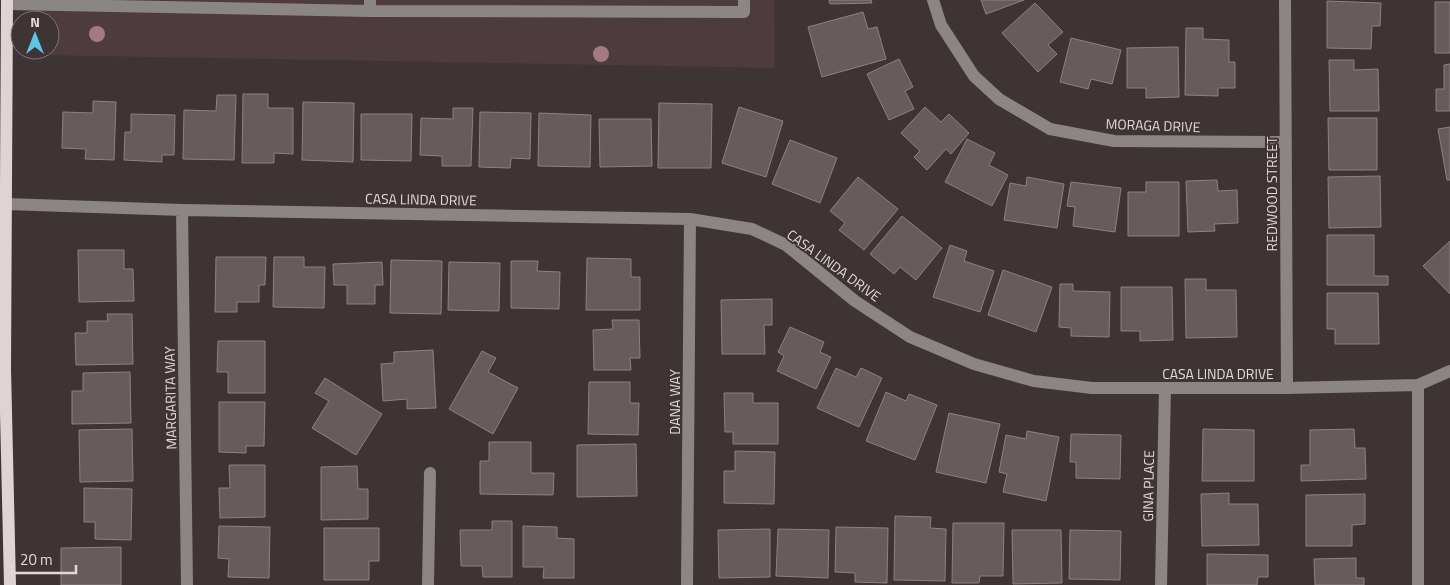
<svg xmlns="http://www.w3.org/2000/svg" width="1450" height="585" font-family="'Titillium Web',sans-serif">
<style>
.built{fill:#4d3b3e}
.building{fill:#675b5d;stroke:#8d8183}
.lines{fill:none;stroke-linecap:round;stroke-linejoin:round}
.minor{stroke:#8b8586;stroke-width:12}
.major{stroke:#dfd4d5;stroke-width:12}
.tree{fill:#a47a81}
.labels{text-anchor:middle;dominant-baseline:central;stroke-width:4;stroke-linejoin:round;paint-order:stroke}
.street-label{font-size:14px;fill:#e1d9da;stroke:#3f3435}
</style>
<rect width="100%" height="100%" fill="#3f3435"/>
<path class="built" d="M37 0H774L775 68 37 55V50H50V20H37Z"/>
<path class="building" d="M829 0H871L872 3 830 4Z
M981 0H1024L986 14Z
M1327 1 1381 3 1380 26H1372L1371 49 1327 48Z
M1435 2H1450V53H1435Z
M1035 3 1063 32 1048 45 1057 54 1038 72 1002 33Z
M863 12 868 29 877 27 886 59 822 77 808 27Z
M1186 28H1203V39L1229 40V62H1235V88H1218V96L1185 95Z
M1071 38 1121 50 1112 84 1091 79 1088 89 1060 82Z
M1178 47 1179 97 1146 98V88H1127V48Z
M899 59 913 87 905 91 914 109 889 120 867 74Z
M1329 60H1354V70L1378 69 1379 111H1330Z
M1450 64V111H1436V89H1444V65Z
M243 94H268V108H293V154L274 153V163H242Z
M217 95H236L234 160 183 159 184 110 216 111Z
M93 101 116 102 114 160 85 159 86 149 62 148 63 112 93 113Z
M303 102 354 103 353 162 302 160Z
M659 103 712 104 711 168H658Z
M739 107 783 121 766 177 722 163Z
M925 107 941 122 949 114 969 133 951 154 946 149 927 170 914 157 920 151 901 133Z
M453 108H473L471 166H442V156L420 155 421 118 453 119Z
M480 112 531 113 530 159 511 158 510 168 479 167Z
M539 113 591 115 590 167 538 166Z
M131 114 175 115 174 155H162V162L124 160 125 132H131Z
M361 114H412L411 161 361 160Z
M1328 118H1377V170H1329Z
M599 119H651L652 166 600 167Z
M1450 127V180H1447L1438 129Z
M967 139 995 153 989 165 1008 175 992 206 945 182Z
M790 140 837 158 820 203 772 184Z
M1380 176 1381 227 1329 228 1328 177Z
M858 177 898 209 864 250 839 230 845 223 830 211Z
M1027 177 1064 184 1057 228 1004 220 1010 183 1026 186Z
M1217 180 1218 191 1237 190 1238 223 1214 224 1215 231 1188 232 1186 181Z
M1071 182 1121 188 1115 232 1073 226 1075 207 1067 206Z
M1146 182H1179V236H1128V192H1146Z
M902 216 942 248 916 280 900 267 894 274 870 254Z
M1327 235H1374V276H1388V285H1327Z
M1450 241V294L1423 266Z
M950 245 967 251 964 261 994 271 980 312 933 297Z
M78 250H124V269H133L134 301 79 302Z
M216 257H266L265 285H259V302H237V312H215Z
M274 257H304V267H325L324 308 273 307Z
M587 258 631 259V277H640V310H586Z
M391 260 442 261 441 314 390 313Z
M511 261H538L537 271 560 272 559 309 511 308Z
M382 262 383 285H375V304H347V285H334L333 264Z
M449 262 500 263 499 311 448 310Z
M1003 270 1052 287 1036 332 988 315Z
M1185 279H1206V290H1236L1237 337 1186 338Z
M1060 284H1073V291L1110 292 1109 337 1071 336V328L1059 327Z
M1121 287H1172L1173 340 1140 341V331H1121Z
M1327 293H1378L1379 344H1335V329H1327Z
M772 299V325H764L765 354H722L721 300Z
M107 314H132L133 364 76 365 75 333H87V321H108Z
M612 320H639L640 358H630L631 370H594L593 330 613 329Z
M790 327 824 342 820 352 831 357 816 389 777 371 784 356 778 352Z
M218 341H265V393H228V372H217Z
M433 350 436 408 407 409V399L383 401 381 364 394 363V352Z
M482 351 496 358 488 372 518 388 493 434 449 409Z
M836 368 856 377 861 368 882 378 859 427 817 408Z
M130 372 131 423 72 424V391H83V373Z
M325 378 382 414 356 455 312 428 329 401 315 393Z
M589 382H630V403H639L638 435 588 434Z
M886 392 906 401 909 394 937 405 915 460 866 441Z
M724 393H753V403H778V444H733V432H725Z
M219 402H265L264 446H246V453L219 452Z
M949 413 1000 424 986 483 936 472Z
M132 429 133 481 80 482 79 430Z
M1203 429 1254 430V481H1202Z
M1354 429 1355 448H1365L1366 479 1301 481V465H1310V430Z
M1027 431 1059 437 1046 501 1003 492 1007 474 999 472 1006 435 1026 439Z
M1071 434 1121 435 1120 479 1076 478V462H1070Z
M489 442H531V473H554L553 495 480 494V461H489Z
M636 444 637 496 577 497V445Z
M735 451 775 452 774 504 724 503V471H735Z
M229 465H265V517L220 518 219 488H230Z
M357 466 358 489H368V519L321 520V467Z
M84 488 132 489 131 540 95 539V522H84Z
M1229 493V504H1258L1259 545 1202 546 1201 494Z
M1365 494V524L1352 525V546H1306V495Z
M895 516 931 517 930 528 946 529 945 581 894 580Z
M492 521H512V577H483L482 566H461L460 530H492Z
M953 523H1004L1003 576H980L979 583H952Z
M219 526 270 527 269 578 228 577 229 559 218 558Z
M523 526 557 527V538L574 539V578H543L544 567H523Z
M836 527 888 528 887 583 855 582V573L835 572Z
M324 528H379V561H369V580H324Z
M770 529V577L719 578 718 530Z
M778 529 829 530 828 578 776 576Z
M1012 530H1061L1062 583 1013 584Z
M1070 530 1121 531 1120 580 1069 579Z
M121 547V585H61V548Z
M1207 554 1268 555V577H1258L1257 585H1207Z
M1356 558V578H1364V585H1315L1314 559Z"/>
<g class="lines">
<path class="minor" d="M370 0V11L744 12V0
M933 0 941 25 974 76 999 99 1050 129 1114 141 1286 142
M1285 0 1287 388
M7 4 370 11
M6 204 182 210 690 219 752 229 786 245 855 301 910 337 974 364 1034 381 1092 388H1287L1418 385 1450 371
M182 210 187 585
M428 585 430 473
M687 585 690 219
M1161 585 1165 388
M1418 585V385"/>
<path class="major" d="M7 0 5 369 10 585"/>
</g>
<g class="tree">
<circle cx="97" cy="34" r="8"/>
<circle cx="601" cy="54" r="8"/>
</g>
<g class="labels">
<g class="street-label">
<text transform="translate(1153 125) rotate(2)">MORAGA DRIVE</text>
<text transform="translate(1271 194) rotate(-90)">REDWOOD STREET</text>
<text transform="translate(421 199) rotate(1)">CASA LINDA DRIVE</text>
<text transform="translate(834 265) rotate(36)">CASA LINDA DRIVE</text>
<text x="1218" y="373">CASA LINDA DRIVE</text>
<text transform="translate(170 398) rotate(-91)">MARGARITA WAY</text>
<text transform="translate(674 402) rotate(-90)">DANA WAY</text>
<text transform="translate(1148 486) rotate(-89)">GINA PLACE</text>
</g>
</g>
<g transform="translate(35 35)"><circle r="24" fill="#3f3435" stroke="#807677"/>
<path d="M0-4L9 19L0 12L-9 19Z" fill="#59c8e5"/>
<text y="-8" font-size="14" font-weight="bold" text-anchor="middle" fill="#e1d9da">N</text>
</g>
<path d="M12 565v8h64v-8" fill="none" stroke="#e1d9da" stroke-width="2.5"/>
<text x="20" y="565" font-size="15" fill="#e1d9da" stroke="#3f3435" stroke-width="4" paint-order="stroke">20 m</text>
</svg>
